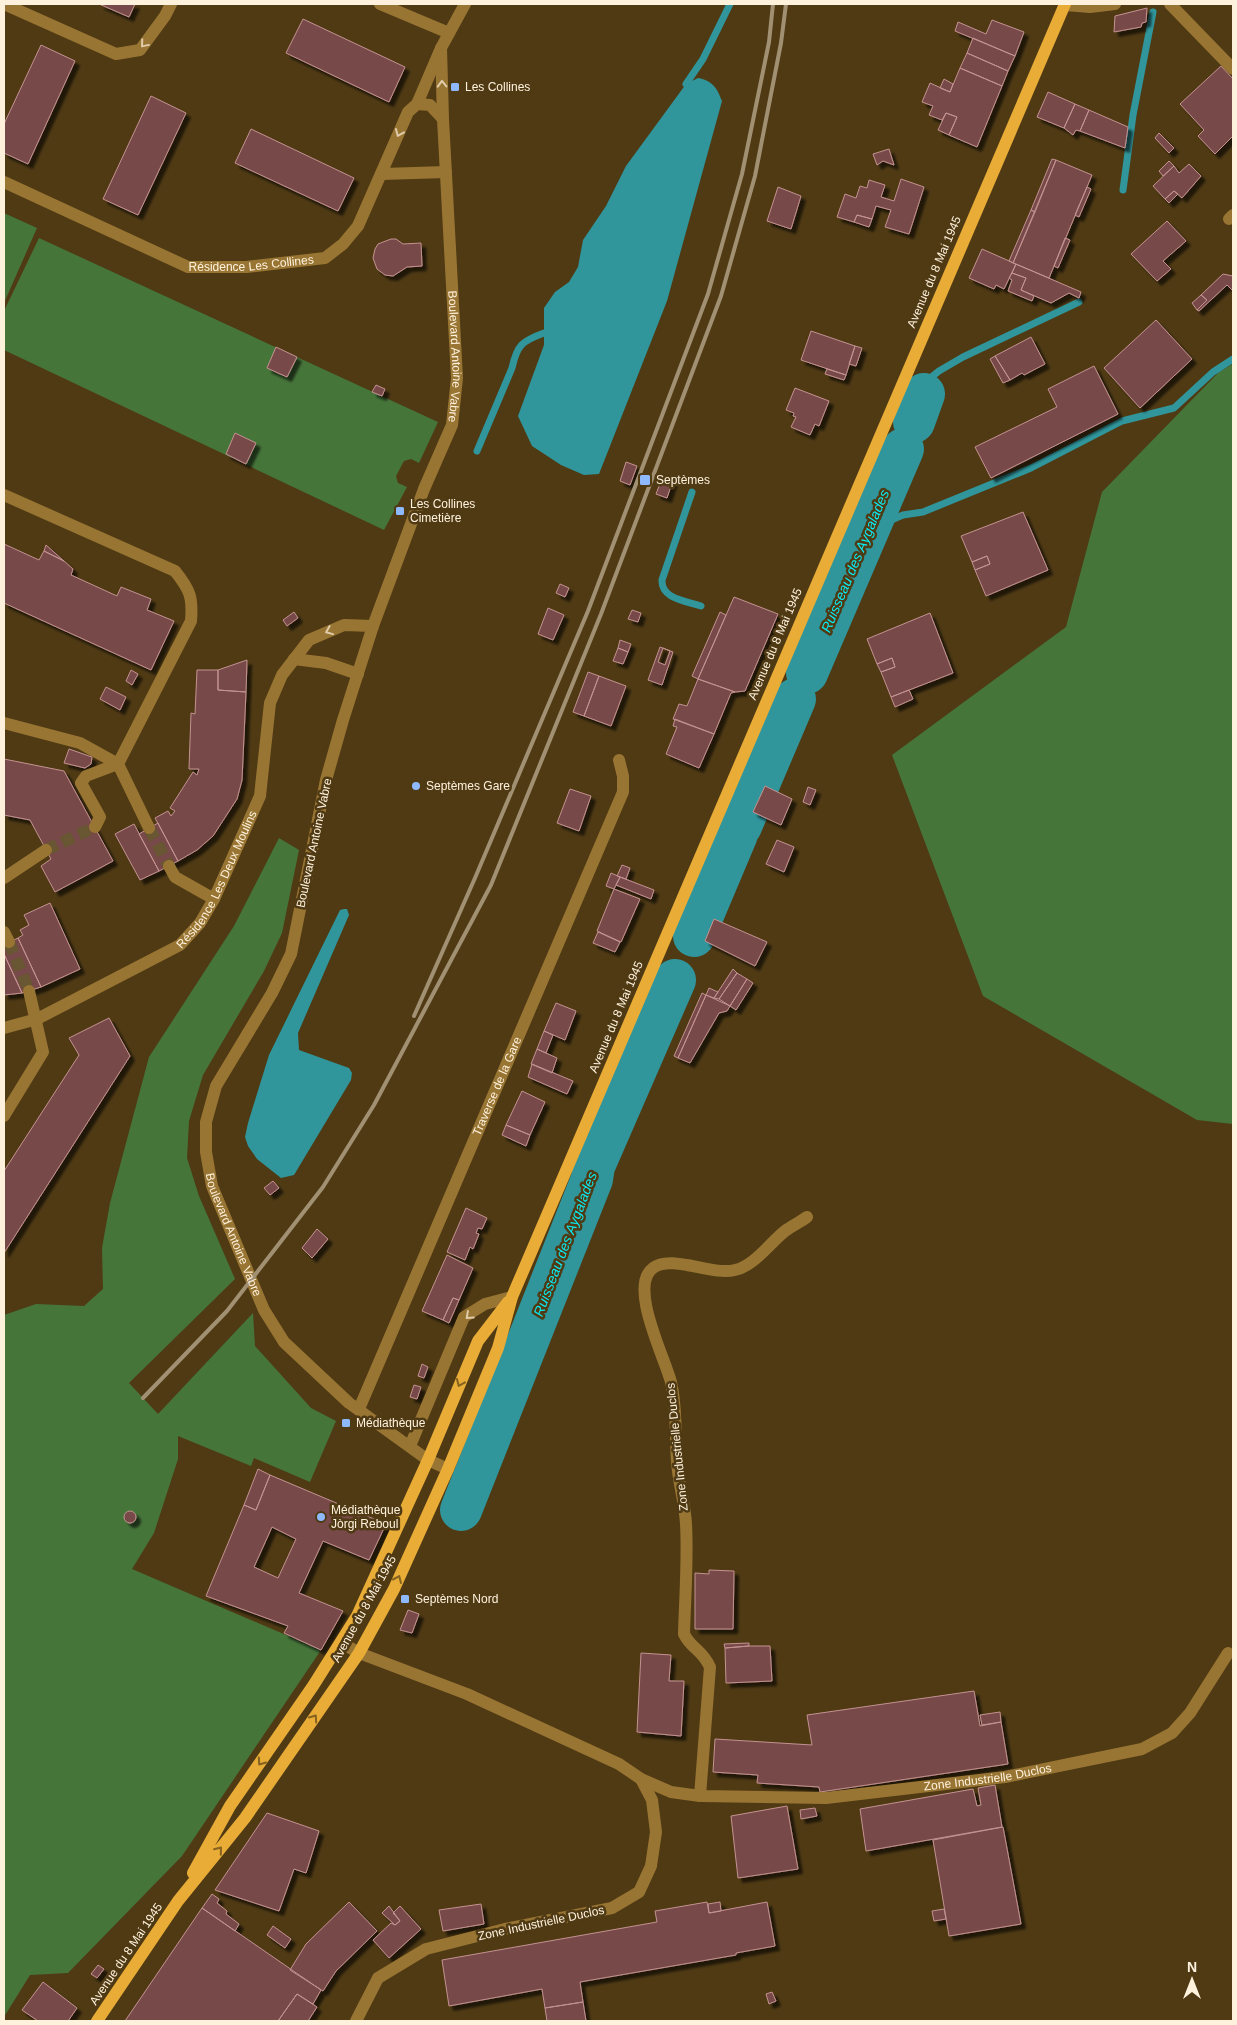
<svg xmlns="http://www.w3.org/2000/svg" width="1237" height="2025" font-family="Helvetica,sans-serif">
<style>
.green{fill:#46753a}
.water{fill:#30969b}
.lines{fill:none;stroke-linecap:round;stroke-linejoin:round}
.stream{stroke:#30969b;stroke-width:7}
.river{stroke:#30969b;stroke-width:42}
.building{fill:#774a4a;stroke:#c49291;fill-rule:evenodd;filter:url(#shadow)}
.minor-tunnel{stroke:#695632;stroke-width:12;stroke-dasharray:12 6;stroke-linecap:butt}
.minor{stroke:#997533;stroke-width:12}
.major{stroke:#e8ac37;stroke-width:12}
.rail{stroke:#a19072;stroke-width:4}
.oneway{stroke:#e0ccaa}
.oneway2{stroke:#856220}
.poi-dot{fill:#8eb9fd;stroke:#4f3a14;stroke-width:2}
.labels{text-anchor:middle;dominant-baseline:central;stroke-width:5;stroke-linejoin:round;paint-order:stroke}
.poi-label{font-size:12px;fill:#fff2dd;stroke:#4f3a14;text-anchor:start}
.street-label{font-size:12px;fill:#fff2dd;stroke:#4f3a14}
.water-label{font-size:14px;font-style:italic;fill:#08ecf5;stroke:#4f3a14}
</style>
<defs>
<filter id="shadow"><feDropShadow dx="4.5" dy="4.5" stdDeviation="1" flood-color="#0009"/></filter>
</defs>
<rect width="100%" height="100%" fill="#4f3a14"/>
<path class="green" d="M4 213 37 228 4 303Z
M39 238 438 422 419 463 411 459 404 461 396 476 398 483 407 487 384 530 4 350V311Z
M1233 364V1124L1197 1120 983 996 892 755 1066 627 1102 492 1219 372Z
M279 838 299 850 282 933 264 971 203 1075 189 1121 187 1158 199 1196 235 1279 129 1383 158 1414 253 1313 255 1346 311 1408 336 1421 310 1482 254 1458 251 1466 178 1436V1459L154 1533 132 1569 321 1650 182 1856 68 1973 30 1975 4 2017V1315L36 1304 84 1306 103 1289 102 1248 110 1203 149 1057 234 926Z"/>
<path class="water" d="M698 78C713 81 717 88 722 101L667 301 599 474 584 475 561 465 532 446 518 416 544 345V308L555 292 569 282 578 267 583 240 606 206 626 166 686 84Z
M344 909H347L349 915 298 1033 299 1050 349 1068 352 1073 351 1080 294 1175 281 1178 257 1159 248 1146 245 1137 248 1123 269 1055 340 910Z"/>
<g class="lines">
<path class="stream" d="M686 84 703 59 730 4
M1123 190 1133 115 1153 12
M929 379 939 371 963 357 1079 302
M477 451 512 368C517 345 522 341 544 333
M692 492 662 580C661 599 686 601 701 606
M868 530 903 515 923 512 1031 468 1122 421 1174 408 1213 372 1233 359"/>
<path class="river" d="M914 422 924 394
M807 673 903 449
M741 826 795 699
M694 936 737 834
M461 1510 592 1179 594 1166 675 980"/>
</g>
<path class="building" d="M99 4H135L129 17Z
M1147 8 1146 22 1142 23 1141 27 1114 32 1115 16Z
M303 19 405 67 389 102 286 53Z
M992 20 1024 32 1015 56 955 31 958 22 986 34Z
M973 38 1015 56 1008 71 967 53Z
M41 45 75 61 28 164 4 153V124Z
M967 53 1008 71 1002 86 960 68Z
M1221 66 1233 79V136L1215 154 1198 136 1204 130 1180 104Z
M960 68 1002 86 977 147 949 135 957 117 946 113 942 120 929 115 933 106 922 102 930 83 950 92Z
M944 79 953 84 950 92 940 88Z
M1048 92 1075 104 1064 128 1037 117Z
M151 96 186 113 138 215 103 199Z
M1075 104 1089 110 1080 131 1076 130 1073 135 1064 128Z
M1089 110 1128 127 1125 148 1080 131Z
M946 113 957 117 949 135 938 130Z
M251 129 354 178 338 211 235 163Z
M1159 133 1174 148 1169 153 1155 138Z
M889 149 894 165 883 161 877 165 873 154Z
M1052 159 1056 160 1035 212 1031 210Z
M1056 160 1092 175 1049 278 1013 263Z
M1169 161 1174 166 1163 176 1159 171Z
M1189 164 1201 176 1182 198 1174 191 1165 199 1153 186 1174 166 1179 173Z
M901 179 924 187 909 234 885 227 891 210 876 206 872 219 857 215 854 222 837 217 845 194 856 198 860 186 867 188 869 180 885 185 881 197 894 201Z
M778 187 801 196 791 229 767 221Z
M1087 187 1091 189 1079 217 1075 215Z
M1174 191 1178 194 1169 203 1165 199Z
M1031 210 1035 212 1013 263 1009 261Z
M857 215 872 219 869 227 854 222Z
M1167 221 1186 241 1163 261 1171 269 1157 281 1131 254Z
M1065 238 1070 240 1058 268 1054 266Z
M391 239H396L403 244 421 243 422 266 407 267 393 276 385 275 377 269 373 258 375 249 378 244Z
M982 249 1016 264 1004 289 996 285 994 289 969 278Z
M1016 264 1081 292 1079 298 1069 293 1051 303 1021 290 1026 278 1012 273Z
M1012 273 1026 278 1021 290 1034 296 1032 301 1008 291 1012 280 1009 278Z
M1223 274 1233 276V291L1227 285 1199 311 1197 310 1207 300 1201 295Z
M1201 295 1207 300 1197 310 1192 303Z
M1156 320 1192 359 1140 408 1104 368Z
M811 331 855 346 846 375 801 360Z
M1031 337 1045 364 1024 375 1022 373 1010 380 995 356Z
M855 346 862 348 856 366 849 364Z
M276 347 297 357 287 377 267 368Z
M995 356 1010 380 1003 383 990 359Z
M1094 366 1118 414 991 478 975 447 1057 407 1048 389Z
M827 369 846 375 844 380 825 374Z
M376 385 385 389 382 396 372 392Z
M795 388 829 401 819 426 815 424 810 435 791 427 796 417 793 416 794 413 786 410Z
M235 433 256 443 246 464 226 454Z
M626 462 637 466 630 485 620 481Z
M663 476 673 480 667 498 656 494Z
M1023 512 1048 570 986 596 975 570 990 564 987 556 972 562 961 536Z
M4 544 39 560 44 551 64 561 73 569 71 575 117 596 121 587 151 599 147 610 174 621 151 670 4 603Z
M46 545 64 561 44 551Z
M987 556 990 564 975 570 972 562Z
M560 584 569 588 565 597 556 593Z
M734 597 778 614 745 691 735 692 698 679Z
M548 608 564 615 553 640 538 634Z
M632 610 641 613 638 622 628 619Z
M294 612 298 618 287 626 283 620Z
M720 612 726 615 698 679 692 676Z
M930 613 953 673 891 697 881 672 895 667 892 658 877 664 867 639Z
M620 640 631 644 628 652 618 648Z
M660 647 673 652 662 685 648 680Z
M618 648 628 652 623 664 613 661Z
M663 648 670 651 665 665 658 662Z
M892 658 895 667 881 672 877 664Z
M247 660 246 692 218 690V670Z
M131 670 138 674 132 685 126 681Z
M197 670H218V690L246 692 242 780 237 799 213 836 197 850 178 861 155 818 168 811 171 816 175 811 170 808 193 772 197 775 199 769H189L191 713 195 714Z
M588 672 599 676 584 716 573 712Z
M599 676 626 686 611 726 584 716Z
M698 679 735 692 731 693 714 734 673 719 679 704 687 706Z
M106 687 126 697 120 710 100 699Z
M909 690 913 699 895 707 891 697Z
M675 719 714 734 699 768 666 754 677 727 673 726Z
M69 749 92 757 91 764 85 768 64 763Z
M4 759 64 771 113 861 55 892 41 866 51 859 30 820 4 815Z
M765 786 792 799 781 825 753 812Z
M808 787 816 790 810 805 803 802Z
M570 789 591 796 579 831 557 823Z
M158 823 178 861 159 871 139 834Z
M134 824 159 871 140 880 115 834Z
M777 840 794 847 784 872 766 864Z
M622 865 630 868 626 879 617 876Z
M611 873 620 877 614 889 606 886Z
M620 877 654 890 651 899 616 885Z
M614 889 640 899 621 942 597 931Z
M50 903 80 969 41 987 18 938 23 935 20 930 29 925 24 915Z
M714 919 767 942 755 966 705 941Z
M598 932 620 942 615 952 593 943Z
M18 938 41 987 22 993 4 954V945Z
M4 954 22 993 4 995Z
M733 969 737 973 719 999 714 998Z
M737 973 747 979 730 1006 719 999Z
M747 979 753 983 736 1010 730 1006Z
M709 988 718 992 714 998 706 995Z
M702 993 706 995 678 1058 674 1056Z
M706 995 730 1006 727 1011 719 1013 690 1063 678 1058Z
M556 1003 576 1011 565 1040 544 1031Z
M109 1018 130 1056 4 1253V1171L79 1055 69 1038Z
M544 1031 553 1035 546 1053 537 1049Z
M537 1049 557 1058 552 1073 531 1064Z
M532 1064 573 1081 567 1094 528 1077Z
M522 1091 545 1102 530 1135 506 1125Z
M506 1125 530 1135 526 1146 502 1135Z
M273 1181 279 1188 270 1195 264 1188Z
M466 1208 487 1218 482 1229 478 1228 476 1233 479 1234 473 1249 470 1247 465 1260 447 1252Z
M317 1229 328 1239 312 1258 302 1248Z
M447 1255 473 1268 459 1300 453 1298 443 1320 422 1311Z
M453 1298 459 1300 449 1323 443 1320Z
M422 1364 428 1367 424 1378 418 1376Z
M414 1385 421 1387 417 1399 410 1397Z
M258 1469 270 1475 256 1510 244 1505Z
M270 1475 386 1524 369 1560 323 1541 299 1593 343 1611 321 1650 284 1633 288 1626 206 1596 244 1505 256 1510ZM272 1527 296 1539 278 1578 254 1567Z
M124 1517a6 6 0 1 1 12 0a6 6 0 1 1-12 0Z
M709 1570 734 1571 733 1629H695V1573L709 1574Z
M408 1610 419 1614 412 1633 400 1630Z
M749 1643V1646L725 1648 724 1644Z
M749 1646H770L772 1681 726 1683 725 1648Z
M641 1653 671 1655 669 1681H684L681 1736 637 1732Z
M974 1691 980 1726 1001 1722 1008 1764 820 1792 819 1787 757 1783 758 1775 713 1772 715 1739 812 1745 807 1715Z
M1000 1712 1001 1722 982 1725 980 1715Z
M995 1785 1002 1827 866 1851 860 1809 973 1789 977 1806 981 1805 978 1788Z
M787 1806 798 1869 738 1878 731 1816Z
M815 1808 817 1816 801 1819 800 1810Z
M267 1813 319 1831 306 1873 294 1869 279 1911 215 1890Z
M1003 1827 1021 1924 949 1936 933 1840Z
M212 1894 219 1899 217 1903 227 1911 226 1914 239 1924 235 1931 202 1908Z
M349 1902 377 1931 336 1971 323 1991 290 1970 306 1944Z
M707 1902 709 1913 767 1902 775 1946 736 1953V1955L580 1982 583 2002 545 2008 542 1989 449 2006 442 1960 657 1922 655 1911Z
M720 1902 721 1911 709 1913 708 1904Z
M481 1904 484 1924 443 1931 439 1910Z
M389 1906 400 1921 395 1925 382 1913Z
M400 1906 421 1929 389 1958 373 1940 391 1923 395 1925 400 1921 393 1913Z
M202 1908 321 1990 313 2004 297 1994 278 2021H125Z
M944 1909 946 1919 934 1921 932 1911Z
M273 1926 291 1939 285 1948 267 1935Z
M98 1965 104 1969 97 1978 91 1974Z
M43 1982 77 2008 68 2021H38L22 2010Z
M772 1992 776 2001 769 2004 766 1994Z
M297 1994 317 2007 308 2021H278Z
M583 2002 586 2021H547L545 2008Z"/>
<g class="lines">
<path class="minor-tunnel" d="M149 828 169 866
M46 850 95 827
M9 942 29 991"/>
<g class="minor">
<path d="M4 4 116 54 140 50 165 16 171 4"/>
<path d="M380 4 449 33"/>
<path d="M1170 4 1233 69"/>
<path d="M1065 5 1090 7 1115 4"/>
<path id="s1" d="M441 48 443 119 457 378 452 425 424 489 373 626 343 720 326 780 291 954 272 993 216 1086 206 1122V1152L212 1186 264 1310 284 1342 349 1403 428 1460 448 1469"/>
<path d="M417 104 441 48 465 4"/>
<path d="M382 174 446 172"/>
<path id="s2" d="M4 182 188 267H246L325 258 343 244 358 226 408 112 417 104 430 105 443 119"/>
<path d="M1229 219 1233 215"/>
<path d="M4 495 175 571C190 590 193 597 191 621L118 764 86 776 81 783 100 817 95 827"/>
<path d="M294 659 326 663 358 674"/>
<path d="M4 723 80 743 118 764 149 828"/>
<path d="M169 866 175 877 214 899"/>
<path d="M4 878 46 850"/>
<path d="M4 932 9 942"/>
<path id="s3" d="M4 1028 37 1019 180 945 200 923 214 899 260 796 270 703 282 675 309 640 344 625 373 626"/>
<path d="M4 1116 43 1052 29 991"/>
<path id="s4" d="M359 1409 623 792V776L619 760"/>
<path d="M410 1446 464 1317 485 1304 512 1297"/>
<path d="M342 1643 359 1653 467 1694 619 1764 641 1779 652 1800 656 1832 651 1866 639 1892 612 1908 505 1929 426 1949 378 1978 356 2021"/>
<path id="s5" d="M641 1779 671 1792 700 1796 826 1798 1005 1777 1142 1749 1172 1733 1190 1713 1228 1653"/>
<path d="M700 1796 710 1667C701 1648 692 1650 684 1634 685 1597 688 1560 686 1524 685 1503 678 1482 677 1461 675 1434 677 1408 671 1382 665 1358 628 1286 653 1268 671 1254 712 1276 735 1270 754 1266 770 1243 785 1231 792 1226 800 1222 807 1217"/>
</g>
<path class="major" d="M193 1873 230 1806 313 1686 357 1616 428 1460 478 1341 508 1302
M97 2021 178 1901 245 1818 359 1653 394 1589 448 1469 498 1348 512 1297 1065 4"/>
<path class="rail" d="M414 1016 475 878 588 611 708 294 742 174 769 42 773 4
M143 1398 227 1311 323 1187 374 1105 491 885 601 614 721 296 755 176 781 43 786 4"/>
</g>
<defs><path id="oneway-chevron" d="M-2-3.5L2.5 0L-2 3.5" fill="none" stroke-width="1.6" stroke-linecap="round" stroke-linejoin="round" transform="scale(1.25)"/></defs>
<g class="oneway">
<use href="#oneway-chevron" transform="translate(144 44) rotate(130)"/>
<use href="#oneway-chevron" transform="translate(442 84) rotate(-91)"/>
<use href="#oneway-chevron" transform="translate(399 133) rotate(113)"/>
<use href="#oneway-chevron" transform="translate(329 631) rotate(158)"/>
<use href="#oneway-chevron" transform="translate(469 1316) rotate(138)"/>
</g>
<g class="oneway2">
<use href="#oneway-chevron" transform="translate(460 1383) rotate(113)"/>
<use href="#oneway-chevron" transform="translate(398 1579) rotate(-66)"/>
<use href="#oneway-chevron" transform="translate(314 1718) rotate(-55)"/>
<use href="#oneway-chevron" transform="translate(261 1762) rotate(125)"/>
<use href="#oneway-chevron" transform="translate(219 1850) rotate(-51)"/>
</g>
<g class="poi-dot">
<rect x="450" y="82" width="10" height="10" rx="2.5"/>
<rect x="639" y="474" width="12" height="12" rx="2.5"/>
<rect x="395" y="506" width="10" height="10" rx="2.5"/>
<circle cx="416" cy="786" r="5"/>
<rect x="341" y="1418" width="10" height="10" rx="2.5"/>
<circle cx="321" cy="1517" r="5"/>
<rect x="400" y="1594" width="10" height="10" rx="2.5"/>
</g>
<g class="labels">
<g class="poi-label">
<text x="465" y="87">Les Collines</text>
<text x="656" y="480">Septèmes</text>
<text x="410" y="504">Les Collines<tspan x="410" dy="14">Cimetière</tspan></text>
<text x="426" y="786">Septèmes Gare</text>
<text x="356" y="1423">Médiathèque</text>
<text x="331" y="1510">Médiathèque<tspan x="331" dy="14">Jòrgi Reboul</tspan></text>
<text x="415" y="1599">Septèmes Nord</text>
</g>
<g class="street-label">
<text stroke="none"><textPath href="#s2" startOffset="266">Résidence Les Collines</textPath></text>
<text transform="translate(934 272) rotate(-67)">Avenue du 8 Mai 1945</text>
<text stroke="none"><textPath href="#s1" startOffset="309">Boulevard Antoine Vabre</textPath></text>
<text transform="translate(775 644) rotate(-67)">Avenue du 8 Mai 1945</text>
<text transform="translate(314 843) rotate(-78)">Boulevard Antoine Vabre</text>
<text stroke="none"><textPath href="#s3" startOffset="271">Résidence Les Deux Moulins</textPath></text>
<text transform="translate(616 1017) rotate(-67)">Avenue du 8 Mai 1945</text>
<text stroke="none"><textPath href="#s4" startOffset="351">Traverse de la Gare</textPath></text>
<text stroke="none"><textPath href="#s1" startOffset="1239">Boulevard Antoine Vabre</textPath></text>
<text transform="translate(677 1447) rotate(-96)">Zone Industrielle Duclos</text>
<text transform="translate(364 1609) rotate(-61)">Avenue du 8 Mai 1945</text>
<text stroke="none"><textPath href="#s5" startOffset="351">Zone Industrielle Duclos</textPath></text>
<text transform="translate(541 1923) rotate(-12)">Zone Industrielle Duclos</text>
<text transform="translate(126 1954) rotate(-56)">Avenue du 8 Mai 1945</text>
</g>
<g class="water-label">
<text transform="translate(855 561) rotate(-67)">Ruisseau des Aygalades</text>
<text transform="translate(565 1244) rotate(-69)">Ruisseau des Aygalades</text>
</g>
</g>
<rect width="1237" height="2025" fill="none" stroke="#fff2dd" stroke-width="10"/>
<g transform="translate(1192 1980)" stroke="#4f3a14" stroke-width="4" paint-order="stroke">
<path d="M0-4L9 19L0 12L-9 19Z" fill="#fff2dd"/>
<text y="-8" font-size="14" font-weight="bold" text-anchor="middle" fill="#fff2dd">N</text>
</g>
</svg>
